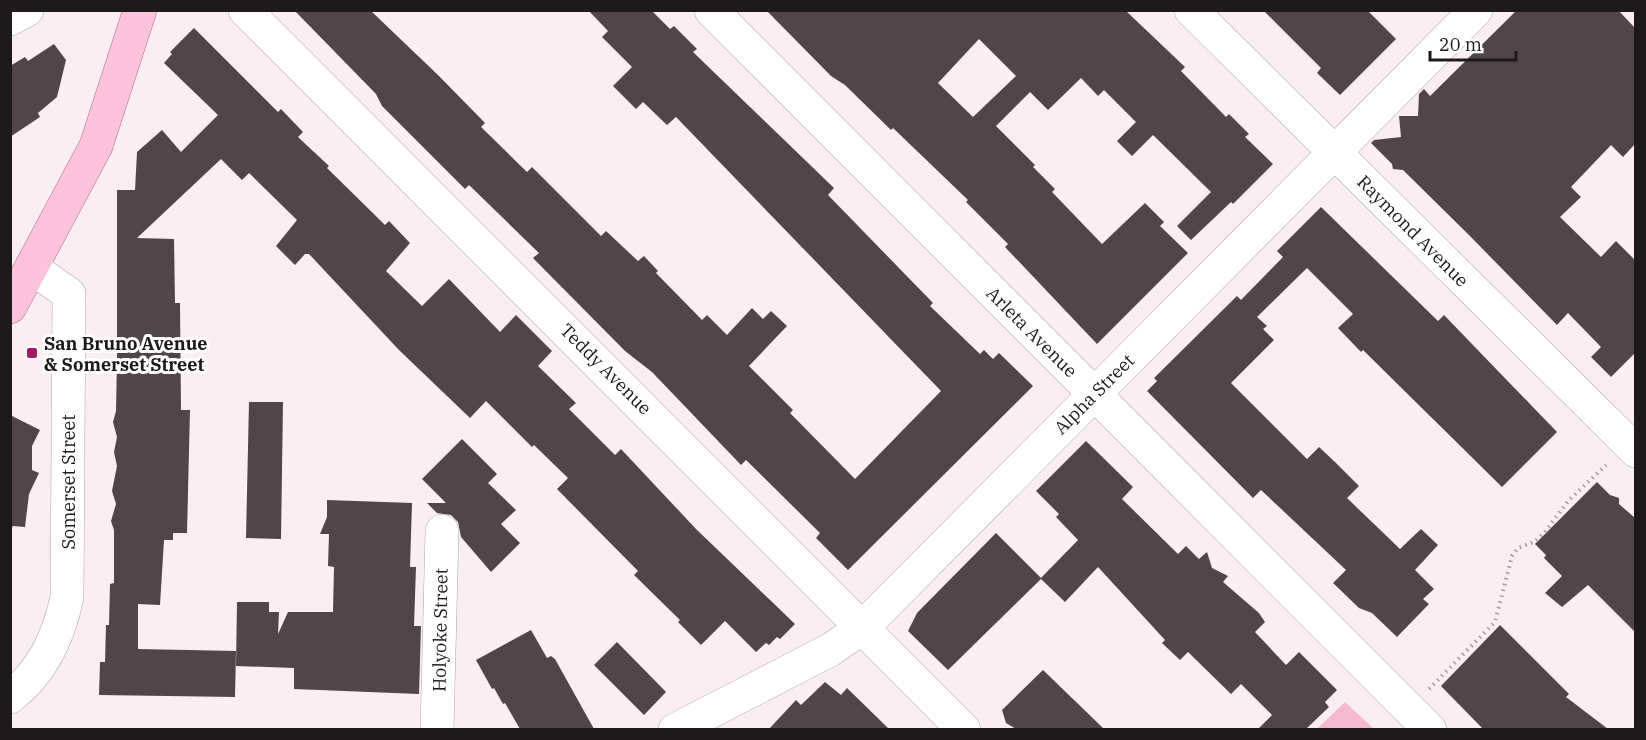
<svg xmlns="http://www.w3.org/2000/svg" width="1646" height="740" font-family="'IBM Plex Serif',serif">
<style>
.garden{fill:#f5b9d1}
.building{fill:#504549;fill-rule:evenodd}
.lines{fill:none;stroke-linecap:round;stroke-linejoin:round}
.minor-casing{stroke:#afa3a7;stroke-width:34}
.major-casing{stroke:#ae6d8a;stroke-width:34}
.path{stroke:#a39a9e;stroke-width:4;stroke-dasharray:1.5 4.5;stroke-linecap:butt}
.minor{stroke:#fff;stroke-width:33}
.major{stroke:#fdc2dc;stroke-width:33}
.poi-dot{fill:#a11a66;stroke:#fff;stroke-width:2}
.labels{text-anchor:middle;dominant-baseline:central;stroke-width:6;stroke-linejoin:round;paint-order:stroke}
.street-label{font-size:18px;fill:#1e1a1c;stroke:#fff}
.poi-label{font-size:18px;font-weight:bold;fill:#1e1a1c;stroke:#fff;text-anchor:start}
</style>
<rect width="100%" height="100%" fill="#fbeef3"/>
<path class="garden" d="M1345 702 1374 729H1317Z"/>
<path class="building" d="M294 10H370L439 76 485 123 481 127 527 172 532 167 601 236 606 231 638 261 644 256 658 271 656 273 702 320 707 315 727 335 752 308 763 319 771 311 787 326 749 366 793 410 790 413 855 479 941 391 676 117 667 125 643 102 636 109 613 86 632 67 602 37 608 31 588 10H651L670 29 674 26 697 49 693 52 834 188 828 195 933 303 930 306 980 354 984 350 993 359 999 353 1033 386 848 570 816 538 820 533 746 460 741 465 652 372 625 351 533 258 539 253 469 185 465 189 382 106 376 94Z
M766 10H1125L1185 67 1181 71 1226 117 1229 114 1249 134 1245 137 1273 164 1233 204 1231 202 1191 240 1177 226 1211 192 1153 135 1132 156 1117 141 1136 122 1104 90 1098 96 1081 78 1048 110 1030 92 996 126 1035 165 1033 167 1055 189 1052 192 1102 244 1145 203 1164 222 1160 226 1188 253 1097 344 1005 247 1008 244 966 202 968 200 893 128 891 130 845 85 831 76ZM979 39 1016 76 973 117 938 83Z
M1263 10H1367L1396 39 1340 95 1317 73 1321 68Z
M1517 10H1618L1635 28V144L1623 157 1611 145 1571 187 1581 197 1560 217 1601 257 1616 241 1635 260V353L1611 377 1591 357 1601 347 1568 313 1557 325 1469 235 1403 170 1393 169 1392 164 1371 143 1374 140 1401 137 1399 116H1418L1419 94 1424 89 1430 96Z
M194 28 278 112 281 109 303 132 298 137 329 166 327 168 385 225 389 221 410 243 386 271 422 306 449 279 500 332 516 315 552 351 538 366 576 403 569 409 615 455 621 449 696 529 795 624 780 639 777 637 769 645 766 643 756 652 725 621 701 645 678 622 680 620 634 575 638 571 557 489 568 478 534 445 532 447 486 401 470 418 399 350 309 254H305L295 265 276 246 297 220 249 173 242 180 221 159 137 238 174 239 175 303H180L181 410H190L187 533H173V540H164L160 605 138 604V649L236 651 235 697 99 695 100 662H105L106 625H109L110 584 114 583V530L111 521 116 504 112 491 117 466 114 452 117 437 113 422 116 411 117 359V190H135L137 152 162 130 181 152 218 115 164 63 172 54 170 52Z
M54 44 66 60 57 97 38 113 40 117 10 137V66L25 57 28 61Z
M1321 207 1438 321 1444 315 1557 432 1502 487 1363 350 1361 352 1338 328 1353 314 1307 268 1257 317 1267 326 1263 329 1274 340 1231 383 1307 459 1319 447 1335 462 1359 486 1347 498 1400 549 1421 529 1438 545 1415 570 1434 589 1423 599 1429 604 1397 637 1372 613 1359 608 1333 583 1346 570 1261 490 1253 498 1147 391 1157 381 1154 378 1237 296 1241 300 1283 257 1277 251Z
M249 402H283L281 539 246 538Z
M10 415 40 430 32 446V470L39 473 29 494 25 527 13 526 10 531Z
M462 439 497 474 488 483 516 510 501 524 520 543 491 572 461 537 458 522 451 515 437 513 427 503H446L422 479Z
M1086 441 1133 487 1122 499 1178 554 1186 546 1199 559 1207 552 1212 568 1228 576 1223 582 1259 613 1265 622 1255 632 1286 665 1299 652 1337 690 1325 702 1329 707 1306 729H1258L1272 715 1241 684 1231 694 1188 652 1180 660 1162 643 1165 640 1098 567 1065 602 1041 579 948 670 908 631 917 613 996 533 1041 578 1078 540 1056 517 1059 514 1036 491Z
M1597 482 1610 495 1619 498V504L1635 518V632L1588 585 1562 607 1545 593 1562 576 1544 558 1546 555 1535 544Z
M327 500 412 503 410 567H416L414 626H421L419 694 294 689V668L236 666 237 602H269V612H279L278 634 288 612H333L334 567 328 566 329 534H320L327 517Z
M1500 625 1569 694 1566 697 1608 729H1483L1441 686Z
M531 630 547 658 551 656 555 659 594 729H520L505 703 503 704 494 688 492 689 476 660Z
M617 642 666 692 644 715 594 665Z
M1043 670 1104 729H1016L1006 723 1002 710Z
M825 682 841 695 847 688 889 729H769L796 700 801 705Z"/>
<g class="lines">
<defs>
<path id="minor" d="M245 10 964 730
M711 10 1430 730
M1191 10 1636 451
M10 19 27 10
M10 697C43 672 59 636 67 597L69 294 32 268
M437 730 442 531
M675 730 830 650 862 628 1476 10"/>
<path id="major" d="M10 307 96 146 140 10"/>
</defs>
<use href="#minor" class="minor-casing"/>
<use href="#major" class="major-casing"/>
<path class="path" d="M1429 689 1495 622 1512 556 1518 548 1534 542 1545 532 1568 501 1606 465"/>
<use href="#minor" class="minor"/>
<use href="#major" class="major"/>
</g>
<rect class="poi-dot" x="26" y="347" width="12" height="12" rx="3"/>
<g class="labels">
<g class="street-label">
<text transform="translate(1413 231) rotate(45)">Raymond Avenue</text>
<text transform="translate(1032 332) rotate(45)">Arleta Avenue</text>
<text transform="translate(606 369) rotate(45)">Teddy Avenue</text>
<text transform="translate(1094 394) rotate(-45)">Alpha Street</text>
<text transform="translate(68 482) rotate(-90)">Somerset Street</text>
<text transform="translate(440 630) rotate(-89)">Holyoke Street</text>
</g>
<g class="poi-label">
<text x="44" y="343">San Bruno Avenue<tspan x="44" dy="21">&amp; Somerset Street</tspan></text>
</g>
</g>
<rect width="1646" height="740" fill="none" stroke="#1e1a1c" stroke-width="24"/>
<path d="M1430 51v9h86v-9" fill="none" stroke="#1e1a1c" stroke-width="3"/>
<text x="1439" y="51" font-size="18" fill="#1e1a1c" stroke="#ffffff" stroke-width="4.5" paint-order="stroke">20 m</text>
</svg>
